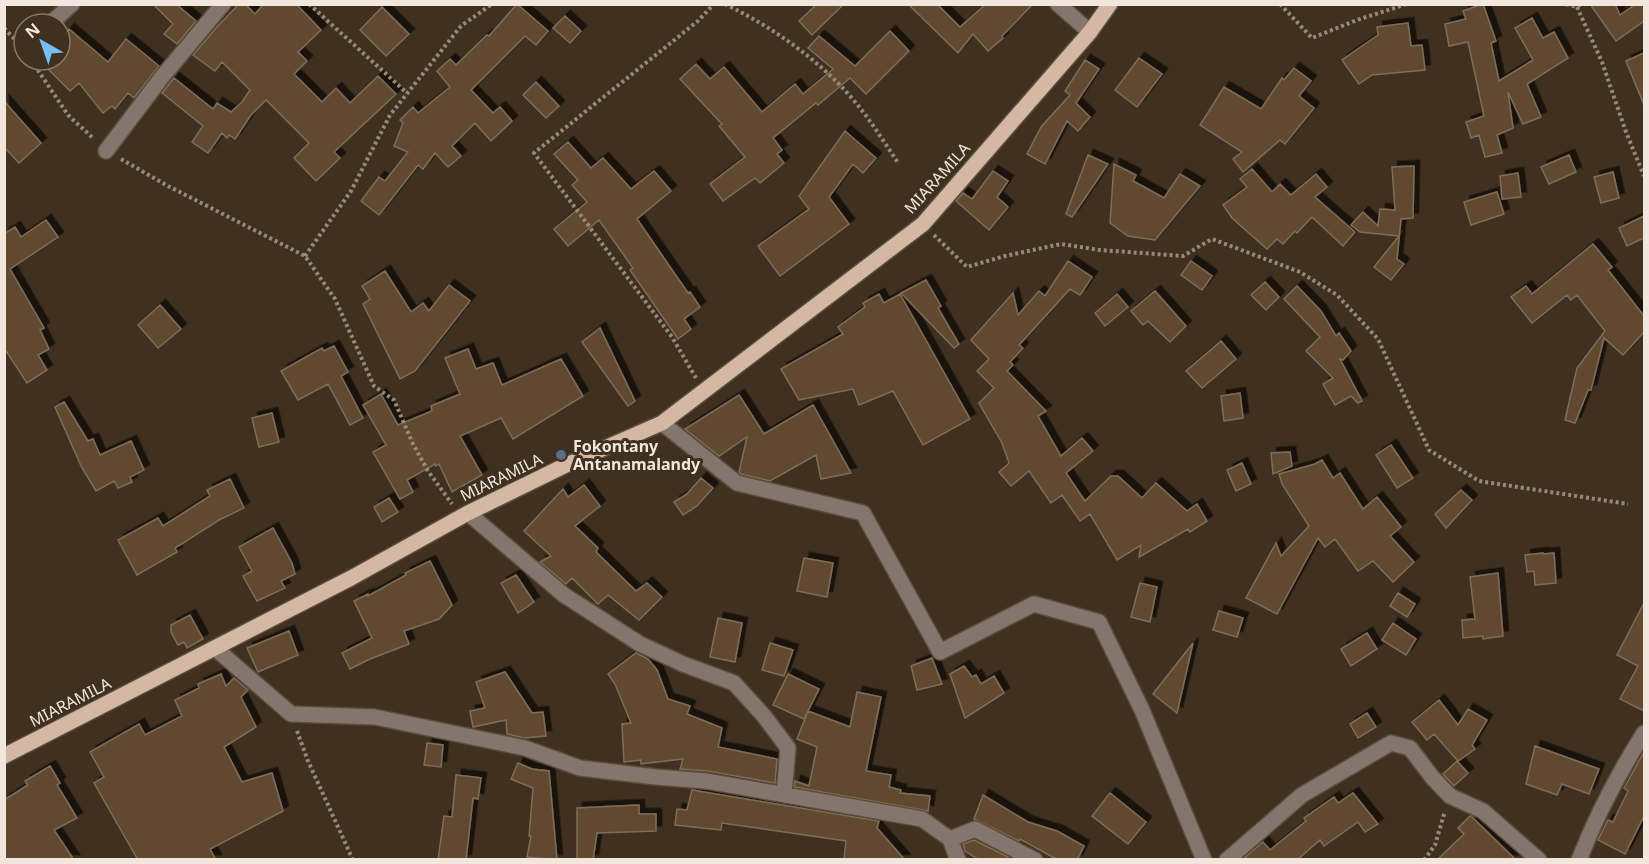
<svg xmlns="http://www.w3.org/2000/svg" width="1649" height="864" font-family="'Noto Sans',sans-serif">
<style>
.building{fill:#60492f;stroke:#7f6d5b;stroke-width:1.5;filter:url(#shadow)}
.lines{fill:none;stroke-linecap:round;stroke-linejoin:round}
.minor-casing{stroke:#5b4d3d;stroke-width:18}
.major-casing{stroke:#5b4d3d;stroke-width:18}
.path{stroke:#968a7c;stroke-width:4;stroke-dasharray:3 3;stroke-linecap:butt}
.minor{stroke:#84766c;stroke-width:15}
.major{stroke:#d4b8a3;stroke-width:15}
.service-dot{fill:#5c6f8a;stroke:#3f301f;stroke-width:2}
.labels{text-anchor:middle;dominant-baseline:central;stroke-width:6;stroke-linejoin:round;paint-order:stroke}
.street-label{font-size:16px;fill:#f1e7dc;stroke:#3f301f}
.poi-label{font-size:16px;font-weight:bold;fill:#f1e7dc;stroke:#3f301f;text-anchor:start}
</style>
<defs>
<filter id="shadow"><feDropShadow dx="5.5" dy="-5.5" stdDeviation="0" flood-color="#0009"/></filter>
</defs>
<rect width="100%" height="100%" fill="#3f301f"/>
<path class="building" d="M153 4H176L196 21 177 44 164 34 173 24Z
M239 4H245L255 14 264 4H296L321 30 298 52 307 61 294 74 322 102 336 88 350 103 378 76 396 94 334 152 340 158 316 181 294 158 309 143 266 100 251 115 235 139 229 135 227 138 222 133 208 153 192 142 203 126 162 93 174 78 213 109 217 103 231 112 242 102 250 90 222 62 215 71 193 55 217 27Z
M517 4 548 31 536 45 525 36 471 90 493 113 500 107 512 121 491 141 475 123 452 146 461 156 448 167 435 153 423 169 418 165 379 215 361 201 379 177 385 181 408 152 394 146 403 123 400 120 413 107 418 113 450 87 437 71 450 59 456 65 487 35 489 36Z
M817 4H844L812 35 799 21Z
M908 4H937L960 27 986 4H1033L1002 36 1003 38 988 51 973 34 958 53Z
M1483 4 1496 41 1491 43 1499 81 1533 60 1515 28 1532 18 1543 38 1554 32 1568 58 1527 84 1541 117 1523 124 1508 92 1513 128 1497 135 1502 153 1485 157 1479 135 1471 138 1466 122 1484 116 1468 42 1449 46 1445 24 1466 19 1463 11Z
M1590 4H1615L1620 15 1636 4H1644V21L1616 41Z
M382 7 409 34 386 56 360 30Z
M565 16 581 31 570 43 553 28Z
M1408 23 1411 46 1422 45 1425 70 1372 75 1359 84 1342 60 1378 35 1377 27Z
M69 29 108 62 126 39 159 66 134 98 128 93 115 109 112 106 103 113 79 83 70 91 39 60H60V40Z
M890 31 909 51 866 94 850 78 818 105 816 103 773 138 782 150 777 154 784 163 760 183 755 178 723 201 710 184 745 157 719 126 722 124 680 79 696 64 710 79 724 67 762 112 795 84 803 94 833 69 808 48 819 36 855 66Z
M1644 53V105L1626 61Z
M1139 58 1162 74 1137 107 1115 90Z
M1085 60 1099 69 1076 103 1090 117 1078 131 1067 121 1045 164 1027 154 1041 127 1070 95 1065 91Z
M1294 68 1311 81 1299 96 1314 108 1285 144 1280 140 1243 172 1233 159 1242 152 1200 125 1224 87 1261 109 1282 78 1284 80Z
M536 82 559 106 546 118 523 95Z
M4 101 41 143 19 163 4 147Z
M845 131 876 158 863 173 853 164 829 197 849 224 780 276 758 246 809 209 799 196Z
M568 142 591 168 603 158 631 189 654 171 671 191 637 219 688 293 690 292 700 307 684 319 691 329 678 339 630 270 633 268 599 220 568 246 554 229 587 202 572 185 578 180 554 154Z
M1088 155 1108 164 1072 217 1066 214Z
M1569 155 1576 172 1549 184 1541 167Z
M1114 164 1136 175 1133 181 1164 198 1180 174 1200 186 1155 240 1128 236 1110 223Z
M1414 166 1413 218 1401 219 1397 259 1404 264 1391 280 1374 267 1399 236 1360 232 1351 225 1363 212 1378 226 1380 209 1395 210 1392 167Z
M1252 169 1272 192 1280 184 1291 195 1316 174 1327 187 1315 197 1355 232 1343 246 1312 217 1297 233 1295 231 1283 244 1277 239 1267 249 1232 218 1223 205 1247 187 1240 179Z
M993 171 1008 181 997 197 1008 207 989 230 956 201 963 193 972 199Z
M1613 172 1619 198 1601 203 1594 177Z
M1518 173 1521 197 1502 199 1500 176Z
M1497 192 1504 214 1471 225 1464 202Z
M1644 216V238L1627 246 1619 228Z
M46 220 58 237 10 269 44 328 40 330 49 349 38 355 47 370 27 383 4 348V234L15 227 21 237Z
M1593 244 1612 267 1608 270 1644 316V332L1623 355 1604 338 1591 390H1588L1575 423 1565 420 1577 368 1605 331 1577 295 1571 300 1567 295 1532 323 1511 297 1526 286 1532 294Z
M1068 261 1092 277 1080 295 1070 289 1019 345 1023 348 1010 362 1013 365 1007 371 1046 411 1038 416 1061 456 1082 438 1093 451 1066 473 1085 501 1111 476H1118L1142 498 1156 483 1187 511 1197 504 1207 521 1190 532 1188 529 1139 557 1141 545 1117 560 1090 514 1080 521 1062 495 1051 503 1029 471 1011 486 999 472 1009 463 1002 443 979 403 994 388 977 371 989 359 971 340 1013 293 1018 315 1039 291 1045 296Z
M1191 261 1212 276 1202 290 1181 275Z
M385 271 411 312 423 303 429 311 449 285 470 301 415 371 400 379 363 304 370 299 362 286Z
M926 280 941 306 938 308 959 344 954 348 901 293Z
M1265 282 1279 297 1266 310 1251 295Z
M1297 286 1321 311 1336 336 1339 333 1351 351 1343 360 1340 359 1362 401 1358 403 1351 396 1335 405 1323 384 1333 378 1306 351 1320 337 1284 299Z
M1155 291 1186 326 1170 342 1148 321 1143 325 1131 311Z
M879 294 884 303 900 294 970 419 923 445 893 391 859 405 853 389 799 400 781 369 843 334 838 327 865 307 863 303Z
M1117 294 1128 307 1105 326 1095 313Z
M160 305 181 329 158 348 138 325Z
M600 328 635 401 628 406 582 342Z
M1221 341 1236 359 1202 388 1186 371Z
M334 346 348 372 341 376 363 418 350 425 328 384 298 400 281 371 322 348 324 351Z
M468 349 476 369 493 363 502 385 561 359 583 396 513 439 501 418 460 436 482 475 452 492 439 464 436 466 435 464 407 480 413 492 400 499 373 452 386 445 363 405 381 394 398 425 432 411 431 406 460 394 445 358Z
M1240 393 1243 418 1224 421 1221 396Z
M739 395 764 434 813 405 851 473 821 479 816 455 770 481 741 474 739 472 747 437 719 456 685 429Z
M64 402 88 441 93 439 100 455 131 441 144 470 130 477 132 482 118 488 114 481 96 491 81 466 55 407Z
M272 413 279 442 259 447 252 418Z
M1391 445 1413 478 1397 488 1376 455Z
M1290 452 1292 466 1273 474 1271 453Z
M1322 460 1333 478 1340 473 1363 509 1377 497 1401 527 1390 536 1414 562 1393 582 1373 561 1358 571 1335 539 1325 547 1318 538 1277 614 1246 598 1276 543 1281 556 1309 526 1282 484 1279 474 1315 464Z
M1242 463 1251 484 1236 491 1227 470Z
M701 478 713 488 697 506 683 515 674 502 687 494Z
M230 479 244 508 219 520 175 548 177 552 137 575 118 540 158 518 163 526 210 496 207 490Z
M584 485 600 506 575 526 598 548 596 552 636 591 647 583 662 597 639 620 608 595 598 604 572 578 566 584 540 562 551 556 524 531 563 489 568 497Z
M1461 490 1472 500 1446 528 1435 514Z
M389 498 398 512 382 522 374 507Z
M273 528 292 563 295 574 281 581 285 588 257 601 243 576 252 571 239 547Z
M1543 553V554L1554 553 1556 583 1535 585 1534 571 1527 572 1525 555Z
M804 558 833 563 827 597 797 591Z
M430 561 452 605 439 619 404 631 409 644 370 659 350 669 342 653 372 638 354 601 368 594V596L406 575 405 573Z
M1498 573 1503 636 1483 639V636L1463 638 1462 620 1475 619 1470 577Z
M516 575 534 602 518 613 501 583Z
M1140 583 1157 587 1150 622 1131 617Z
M1398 593 1415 604 1407 617 1390 606Z
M1644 603V711L1620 699 1638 666 1617 655Z
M1219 611 1243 618 1237 637 1213 630Z
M190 615 203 639 187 648 184 642 178 645 171 632V625Z
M718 618 742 623 735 662 710 657Z
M1393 623 1416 639 1406 655 1382 640Z
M289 631 298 655 258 672 247 648Z
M1367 633 1377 649 1351 666 1341 649Z
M770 643 793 650 784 676 762 670Z
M1193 643 1177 713 1153 694Z
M636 653 648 659 657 670 668 699 690 706 687 714 722 728 718 747 777 759 775 783 708 771 680 769 683 759 641 764V760L624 762 622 724 631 723 615 684 608 674Z
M932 658 942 684 917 690 911 666Z
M964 666 972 677 976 675 981 684 994 676 1004 693 965 718 950 674Z
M505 672 532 713 543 712 546 736 524 738 507 734 506 720 473 727 470 711 485 708 476 682Z
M221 674 226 686 234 678 248 690 241 697 256 727 224 747 242 782 272 773 283 811 210 849 216 860H138L94 783 104 777 90 752 139 724 145 735 182 716 175 700 199 688 198 684Z
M788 674 819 689 804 719 773 705Z
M857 692 881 697 866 771 891 775 889 787 901 790 900 793 930 796 928 811 794 787 795 781 809 786 817 747 797 739 808 711 850 727Z
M1439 700 1458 725 1468 709 1487 720 1472 745 1475 749 1458 761 1434 734 1427 740 1412 722Z
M1367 713 1376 727 1358 738 1350 724Z
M427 743 443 745 441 767 424 765Z
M1535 746 1599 769 1589 794 1562 784 1557 795 1526 784Z
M1644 752V816L1625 854 1598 840 1608 820 1613 822 1628 791 1624 788Z
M1457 761 1468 773 1454 786 1443 774Z
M518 763 532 769 549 771 557 860 527 857 531 836H529L533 788 511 779Z
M50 766 60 783 57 785 77 818 54 830 74 860H4V800L28 785 25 781Z
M456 775 481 778 478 799 473 798 466 860H438L444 816 452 817Z
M692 790 879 821 877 828 905 860H844L846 841 722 823 721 830 675 825 677 809 687 810Z
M1110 793 1146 822 1128 844 1092 816Z
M1353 793 1378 824 1365 832 1358 822 1324 846 1320 840 1297 860H1242L1263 842 1270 850 1306 821 1304 818 1334 797 1338 803Z
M983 795 1028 822 1057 831 1084 846 1077 860H1058L1020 839 1019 841 974 819Z
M639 805V814H656V831L597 833 593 860H577V808Z
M1470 816H1471L1516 860H1437L1464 834 1458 828Z
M974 840 1008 857 1007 860H979L965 851 963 844Z"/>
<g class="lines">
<defs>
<path id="minor" d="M1058 4 1090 32
M50 24 72 4
M106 151 162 77 223 4
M662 423 737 483 863 513 940 652 1034 604 1099 622 1142 710 1204 860
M468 513 564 595 640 644 683 664 734 683 764 716 788 748 784 795
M216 649 291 714 375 717 525 748 580 768 656 777 706 781 922 819 950 839 958 860
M950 839 975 829 1035 860
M1227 860 1302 795 1391 743 1410 748 1432 777 1450 796 1483 811 1539 860
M1579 860C1597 814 1618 774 1644 733"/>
<path id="major" d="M4 756 351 578 468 513 566 465 662 423 923 224 1090 32 1110 4"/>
</defs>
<use href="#minor" class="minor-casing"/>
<use href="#major" class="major-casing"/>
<path class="path" d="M309 4 407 93
M725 4C774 28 821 61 856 103 872 122 885 144 899 164
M1280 4 1312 38 1357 20 1407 4
M1566 4 1577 7 1581 4
M1577 7 1602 62 1626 132 1644 176
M4 28 24 49
M31 60 68 115 94 139
M121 159 168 186 305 256 335 299 374 386 394 400 413 444 428 471 452 504
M934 235 967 267 1005 256 1061 244 1100 250 1183 256 1212 239 1300 272 1337 295 1378 339 1429 450 1479 481 1628 504
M305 256 351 191 390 115 461 26 492 4
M696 378 672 337 534 153 698 21 714 4
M297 731 308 761 353 860
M1424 860 1435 845 1445 811"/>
<use href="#minor" class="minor"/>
<use href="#major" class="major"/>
</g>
<circle class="service-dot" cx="561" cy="455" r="6"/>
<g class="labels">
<g class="street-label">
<text transform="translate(937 178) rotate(-48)">MIARAMILA</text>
<text transform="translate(501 477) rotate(-26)">MIARAMILA</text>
<text transform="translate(70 702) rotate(-27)">MIARAMILA</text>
</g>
<g class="poi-label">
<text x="573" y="446">Fokontany<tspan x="573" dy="18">Antanamalandy</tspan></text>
</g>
</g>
<rect width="1649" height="864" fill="none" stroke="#f1e7dc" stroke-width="12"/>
<g transform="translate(42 42) rotate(320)"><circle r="28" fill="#3f301f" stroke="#86796b" stroke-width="1.5"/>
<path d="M0-4.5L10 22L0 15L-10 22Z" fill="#74c0f6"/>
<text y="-9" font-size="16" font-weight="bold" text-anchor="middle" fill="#f1e7dc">N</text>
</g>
</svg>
